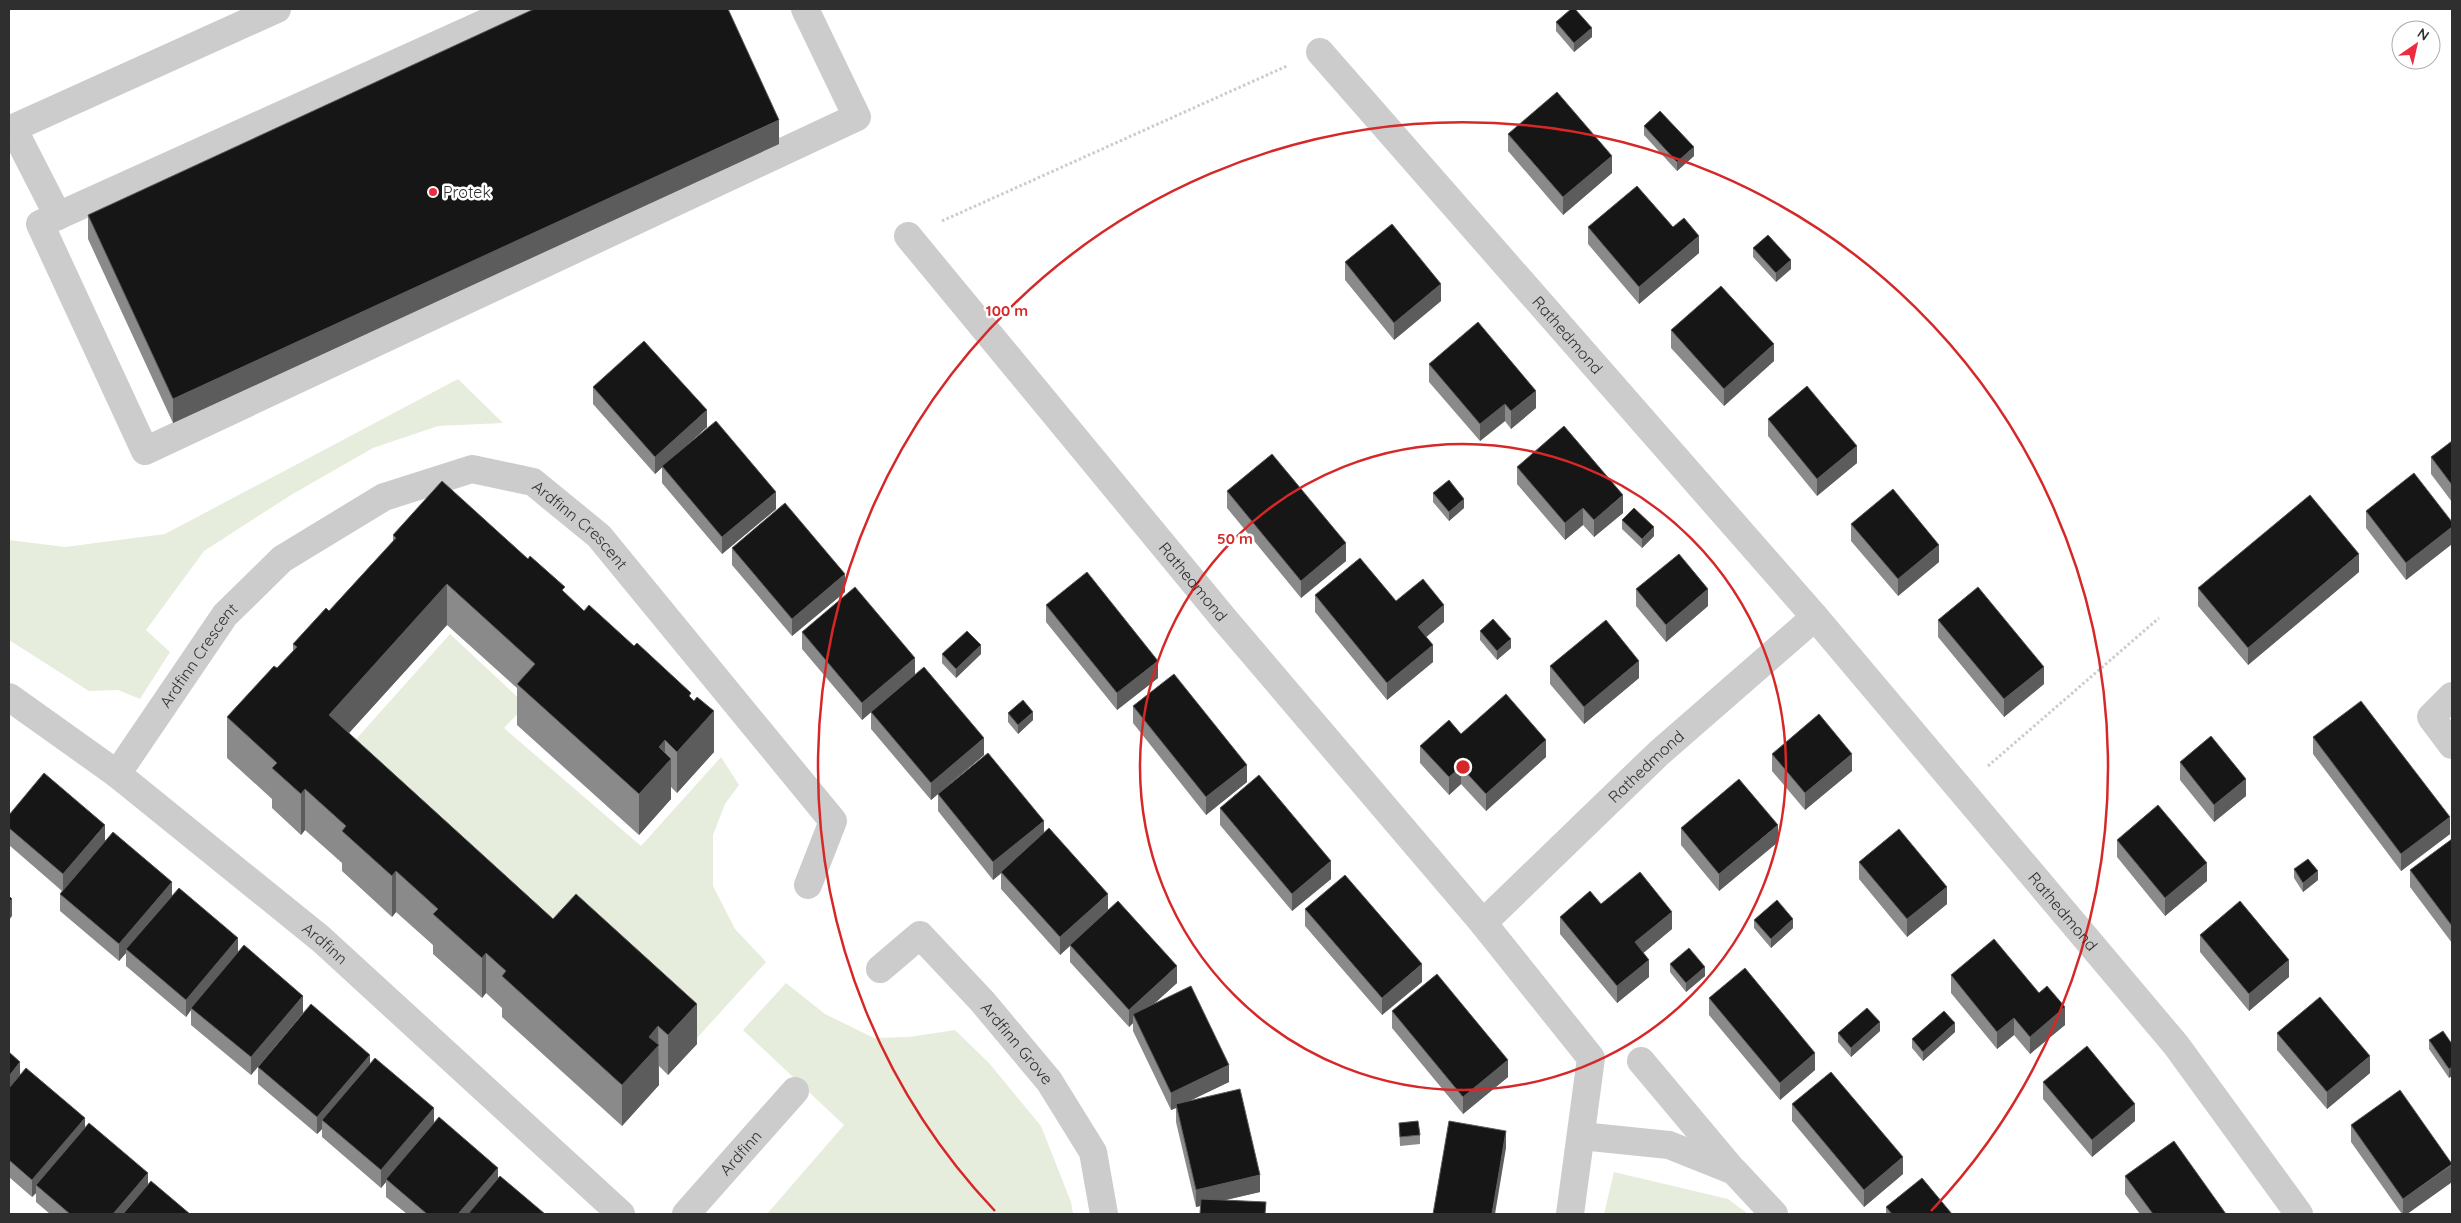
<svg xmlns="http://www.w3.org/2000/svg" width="2461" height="1223" font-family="Quicksand,sans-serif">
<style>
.green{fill:#e6eddc}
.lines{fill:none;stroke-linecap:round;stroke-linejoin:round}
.path{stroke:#ccc;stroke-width:3;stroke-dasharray:2.5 2.5;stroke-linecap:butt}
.minor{stroke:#ccc;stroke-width:28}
.wall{fill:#8a8a8a}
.shaded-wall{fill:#5c5c5c}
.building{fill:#161616;stroke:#5c5c5c}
.ring{fill:none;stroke:#d62828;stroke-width:2.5}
.poi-dot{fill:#ee2a3f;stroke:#fff;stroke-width:2}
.labels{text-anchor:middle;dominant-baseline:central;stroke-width:5;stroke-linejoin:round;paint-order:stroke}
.poi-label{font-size:16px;fill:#2f2f2f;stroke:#fff;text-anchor:start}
.street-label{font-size:16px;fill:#2f2f2f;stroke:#fff}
.centre{fill:#d62828;stroke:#fff;stroke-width:2.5}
.ring-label{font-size:15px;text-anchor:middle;font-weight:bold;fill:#d62828;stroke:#fff;stroke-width:5;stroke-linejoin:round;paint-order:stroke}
</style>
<rect width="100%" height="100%" fill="#fff"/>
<path class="green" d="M458 379 503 423 438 426 373 448 291 495 204 551 146 630 170 652 140 699 118 690 89 691 9 640V540L65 547 165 534Z
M450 634 526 705 504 728 641 846 721 757 739 785 725 804 713 835V886L735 929 766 962 697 1038 574 932 558 950 341 756Z
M786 983 825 1014 874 1038 909 1037 955 1030 989 1063 1041 1126 1071 1202 1073 1214H767L844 1125 743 1030Z
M1614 1172 1728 1199 1748 1214H1604Z"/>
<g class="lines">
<path class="path" d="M942 221 1287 66
M1988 766 2159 618"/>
<g class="minor">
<path d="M516 9 40 224 145 451 857 117 805 9"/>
<path id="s1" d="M1320 52 1815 617 2176 1045 2299 1214"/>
<path d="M13 128 58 216"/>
<path d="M9 130 277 9"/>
<path id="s2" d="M908 236 1225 620 1483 923 1591 1058 1570 1214"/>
<path d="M2452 696 2431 717 2452 745"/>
<path id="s3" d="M9 697 117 774 321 939 621 1214"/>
<path id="s4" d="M117 774 225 615 282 559 384 497 472 469 533 482 599 536 833 821 808 885"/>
<path id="s5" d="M1483 923 1659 753 1815 617"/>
<path id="s6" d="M880 969 920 935 982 1001 1049 1081 1093 1152 1104 1214"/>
<path d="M1641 1061 1730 1167"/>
<path d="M1581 1136 1669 1145 1734 1171 1774 1214"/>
<path id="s7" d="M686 1214 795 1091"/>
</g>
</g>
<path class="wall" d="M1556 22 1592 37 1574 52 1556 31Z
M1644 126 1694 156 1677 171 1644 135Z
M1508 134 1612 173 1563 215 1508 151Z
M779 144 173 423 88 239V215Z
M1588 227 1699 253 1639 304 1588 244Z
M1753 248 1791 269 1776 282 1753 257Z
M1345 262 1441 301 1394 340 1345 280Z
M1671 330 1774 361 1724 406 1671 348Z
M1429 364 1536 408 1511 429 1505 421 1480 441 1429 382Z
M593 387 707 427 685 447 776 509 722 554 662 483V467L655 474 593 404Z
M1768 419 1857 463 1817 496 1768 436Z
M2452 441V502L2431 474V457Z
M1517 467 1623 513 1594 537 1583 525 1565 540 1517 484Z
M1227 491 1346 561 1301 598 1227 508Z
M1433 493 1464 508 1449 521 1433 502Z
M2366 511 2452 522V544L2406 580 2366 528Z
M1622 520 1654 536 1642 548 1622 529Z
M1851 524 1939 562 1898 596 1851 541Z
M393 535 565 593 584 611 691 698 714 752 677 793 671 787V799L639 835 517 725V688L447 625 349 733 553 919 697 1044 668 1075 659 1066V1085L622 1126 502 1017V1008L486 993 482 998 433 954V945L396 912 392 917 342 871V863L305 830 301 835 272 808V799L227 758V717L277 668 293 651V644L329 611 393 541Z
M732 548 845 592 792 636 732 565Z
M2359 572 2248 665 2198 606V588Z
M1636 589 1708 606 1666 642 1636 606Z
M1315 595 1396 601 1444 622 1426 637 1433 662 1387 700 1315 612Z
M1046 605 1158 678 1117 710 1046 622Z
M1938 620 2044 684 2004 717 1938 637Z
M1480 631 1511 648 1497 660 1480 640Z
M802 632 915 675 984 755 947 786 1044 833 1108 910 1177 983 1155 1003 1229 1082 1189 1101 1260 1192 1225 1200 1266 1214 1200 1206 1196 1207 1176 1122V1108L1171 1110 1133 1031V1023L1129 1027 1070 962V946L1060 955 1001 889V873L993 880 938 811V794L931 800 871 729V712L862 720 802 649Z
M942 654H981L956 678 942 663Z
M1550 666 1639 678 1584 724 1550 684Z
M1133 706 1247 782 1206 815 1133 723Z
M1008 713 1033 720 1018 734 1008 722Z
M1461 734 1546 757 1486 811 1461 784 1449 795 1420 763V746Z
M2313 737 2450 834 2401 871 2313 754Z
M1772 754 1852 771 1805 810 1772 771Z
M2180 762 2246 796 2214 822 2180 780Z
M1220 808 1331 879 1292 911 1220 825Z
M9 815 105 841 172 896 238 952 303 1013 251 1075 191 1025V1010L186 1017 126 966V953L119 961 60 911V894L62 891 9 845Z
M1681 828 1778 842 1719 891 1681 845Z
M2452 839V943L2410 887V870Z
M2117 840 2207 881 2165 916 2117 857Z
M1859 862 1947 904 1907 937 1859 879Z
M2294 869 2318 880 2303 892 2294 878Z
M1601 904 1672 929 1643 953 1649 977 1617 1003 1560 934V917Z
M1305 909 1422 982 1382 1015 1305 926Z
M1754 920 1793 928 1771 948 1754 928Z
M2200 935 2289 977 2249 1011 2200 952Z
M1670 964 1705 976 1686 992 1670 972Z
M1951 975 2039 993 2065 1025 2030 1054 2014 1035 1997 1049 1951 993Z
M1709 998 1815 1070 1780 1100 1709 1015Z
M1392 1011 1508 1077 1463 1114 1392 1028Z
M1880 1031 1851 1057 1838 1042V1033Z
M1955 1032 1923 1061 1912 1048V1039Z
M2277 1033 2370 1073 2327 1109 2277 1050Z
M2429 1040 2452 1044 2449 1078 2429 1049Z
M9 1052 20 1074 85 1128 148 1185 190 1214H50L36 1202V1193L32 1197 9 1177Z
M370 1063 434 1123 498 1179 545 1214H407L386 1197V1182L381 1188 322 1137V1129L317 1134 258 1084V1067Z
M2043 1082 2135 1121 2092 1157 2043 1099Z
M1792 1104 1903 1174 1864 1207 1792 1121Z
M1399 1123 1420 1135V1144L1400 1146Z
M2351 1125 2452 1164V1182L2407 1214H2402L2351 1142Z
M2125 1176 2226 1214H2140L2125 1194Z
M1886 1207 1952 1214H1886Z"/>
<path class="shaded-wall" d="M1592 28V37L1574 52V43Z
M779 120V144L173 423V399Z
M1694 147V156L1677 171V162Z
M1612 156V173L1563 215V197Z
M1699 236V253L1639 304V287Z
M1791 260V269L1776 282V273Z
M1441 284V301L1394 340V323Z
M1774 344V361L1724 406V389Z
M1536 391V408L1511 429V411Z
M1505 404V421L1480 441V424Z
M707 410V427L655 474V457Z
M1857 446V463L1817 496V479Z
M776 492V509L722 554V537Z
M1623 495V513L1594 537V520Z
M1464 499V508L1449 521V512Z
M1583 508V525L1565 540V523Z
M1654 527V536L1642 548V539Z
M2452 527V544L2406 580V563Z
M1346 543V561L1301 598V581Z
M1939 545V562L1898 596V579Z
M2359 554V572L2248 665V648Z
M845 574V592L792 636V619Z
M447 584V625L329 755V715Z
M1708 589V606L1666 642V625Z
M1444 605V622L1418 644V627Z
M1511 639V648L1497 660V651Z
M981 645V654L956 678V669Z
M1433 645V662L1387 700V683Z
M915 658V675L862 720V703Z
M1158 661V678L1117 710V693Z
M1639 661V678L1584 724V707Z
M2044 667V684L2004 717V699Z
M714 711V752L677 793V752Z
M1033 712V720L1018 734V725Z
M984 738V755L931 800V783Z
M665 740V766L671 759V799L639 835V794L659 747Z
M1546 740V757L1486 811V794Z
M1852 754V771L1805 810V793Z
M1247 765V782L1206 815V797Z
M1461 767V784L1449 795V777Z
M2246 779V796L2214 822V805Z
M305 789V830L301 835V794Z
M2450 817V834L2401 871V854Z
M1044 821V838L993 880V862Z
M105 825V843L63 891V874Z
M1778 825V842L1719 891V874Z
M1331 861V879L1292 911V894Z
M2207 863V881L2165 916V898Z
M396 871V912L392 917V876Z
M2318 871V880L2303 892V883Z
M172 882V899L126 949V953L119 961V944Z
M1947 887V904L1907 937V919Z
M1108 894V911L1060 955V937Z
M12 899V916L9 920V902Z
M1672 912V929L1635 960V942Z
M1793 919V928L1771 948V939Z
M238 938V955L191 1008V1010L186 1017V1000Z
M486 953V993L482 998V958Z
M1649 960V977L1617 1003V986Z
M2289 960V977L2249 1011V994Z
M1422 964V982L1382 1015V998Z
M1177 966V983L1136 1020 1133 1014V1023L1129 1027V1010Z
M1705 967V976L1686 992V983Z
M303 996V1013L251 1075V1057Z
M697 1004V1044L668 1075V1035Z
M2065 1007V1025L2030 1054V1037Z
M2014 1018V1035L1997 1049V1032Z
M1880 1022V1031L1851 1057V1048Z
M1955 1023V1032L1923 1061V1052Z
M658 1026 659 1085 622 1126V1085L649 1037Z
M1815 1053V1070L1780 1100V1083Z
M370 1055V1072L322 1120V1129L317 1134V1117Z
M2370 1056V1073L2327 1109V1092Z
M1508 1060V1077L1463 1114V1097Z
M20 1062V1079L9 1093V1076Z
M1229 1065V1082L1177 1107 1176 1104V1108L1171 1110V1093Z
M2452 1067V1076L2449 1078V1069Z
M2135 1104V1121L2092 1157V1140Z
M434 1108V1125L386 1179V1182L381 1188V1170Z
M85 1118V1135L36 1185V1193L32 1197V1180Z
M1506 1131V1148L1495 1214H1492Z
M1903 1157V1174L1864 1207V1190Z
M2452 1165V1182L2407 1214H2403V1199Z
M498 1168V1185L473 1214H458Z
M148 1173V1191L128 1214H113Z
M1260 1175V1192L1196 1207V1190Z"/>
<path class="building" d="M534 9H728L779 120 173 399 88 215Z
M1571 9H1575L1592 28 1574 43 1556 22Z
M1557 92 1612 156 1563 197 1508 134Z
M1660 111 1694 147 1677 162 1644 126Z
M1637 186 1673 227 1684 218 1699 236 1639 287 1588 227Z
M1392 224 1441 284 1394 323 1345 262Z
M1768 235 1791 260 1776 273 1753 248Z
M1721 286 1774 344 1724 389 1671 330Z
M1478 322 1536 391 1511 411 1505 404 1480 424 1429 364Z
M644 341 707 410 655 457 593 387Z
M1807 386 1857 446 1817 479 1768 419Z
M716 421 776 492 722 537 662 466Z
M1564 426 1623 495 1594 520 1583 508 1565 523 1517 467Z
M2452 441V485L2431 457Z
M1272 454 1346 543 1301 581 1227 491Z
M2414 473 2452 522V527L2406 563 2366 511Z
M1449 480 1464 499 1449 512 1433 493Z
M442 481 528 559 530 556 565 587 562 590 584 611 589 605 634 646 637 643 691 693 689 696 694 701 697 697 714 711 677 752 665 740 659 747 671 759 639 794 517 684 535 664 447 584 329 715 553 919 576 894 697 1004 668 1035 658 1026 649 1037 659 1045 622 1085 502 976 506 971 486 953 482 958 433 914 438 909 396 871 392 876 342 831 346 826 305 789 301 794 272 768 277 763 227 717 274 666 277 668 297 647 293 644 326 608 329 611 396 538 393 535Z
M1893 489 1939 545 1898 579 1851 524Z
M2310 495 2359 554 2248 648 2198 588Z
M785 503 845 574 792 619 732 548Z
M1634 508 1654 527 1642 539 1622 520Z
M1679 554 1708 589 1666 625 1636 589Z
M1360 558 1396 601 1423 579 1444 605 1418 627 1433 645 1387 683 1315 595Z
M1087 572 1158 661 1117 693 1046 605Z
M855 587 915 658 862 703 802 632Z
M1978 587 2044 667 2004 699 1938 620Z
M1493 619 1511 639 1497 651 1480 631Z
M1606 620 1639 661 1584 707 1550 666Z
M967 631 981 645 956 669 942 654Z
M924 667 984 738 931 783 871 712Z
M1174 674 1247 765 1206 797 1133 706Z
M1506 694 1546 740 1486 794 1461 767 1449 777 1420 746 1449 720 1461 734Z
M1023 700 1033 712 1018 725 1008 713Z
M2361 701 2450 817 2401 854 2313 737Z
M1819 714 1852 754 1805 793 1772 754Z
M2211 736 2246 779 2214 805 2180 762Z
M988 753 1044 821 993 862 938 794Z
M44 773 105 825 63 874 9 828V815Z
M1259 775 1331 861 1292 894 1220 808Z
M1739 779 1778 825 1719 874 1681 828Z
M2158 805 2207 863 2165 898 2117 840Z
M1049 828 1108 894 1060 937 1001 872Z
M1899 829 1947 887 1907 919 1859 862Z
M113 832 172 882 119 944 60 894Z
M2452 839V926L2410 870Z
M2308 859 2318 871 2303 883 2294 869Z
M1640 872 1672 912 1635 942 1649 960 1617 986 1560 917 1590 891 1601 904Z
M1345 875 1422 964 1382 998 1305 909Z
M179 888 238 938 186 1000 126 949Z
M9 896 12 899 9 902Z
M1777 900 1793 919 1771 939 1754 920Z
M1118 901 1177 966 1129 1010 1070 945Z
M2240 901 2289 960 2249 994 2200 935Z
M1994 939 2039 993 2047 986 2065 1007 2030 1037 2014 1018 1997 1032 1951 975Z
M244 945 303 996 251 1057 191 1008Z
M1689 948 1705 967 1686 983 1670 964Z
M1745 968 1815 1053 1780 1083 1709 998Z
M1437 974 1508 1060 1463 1097 1392 1011Z
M1191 986 1229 1065 1171 1093 1133 1014Z
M2320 997 2370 1056 2327 1092 2277 1033Z
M311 1004 370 1055 317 1117 258 1067Z
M1867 1008 1880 1022 1851 1048 1838 1033Z
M1944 1011 1955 1023 1923 1052 1912 1039Z
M2443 1031 2452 1044V1067L2449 1069 2429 1040Z
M2087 1046 2135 1104 2092 1140 2043 1082Z
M9 1052 20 1062 9 1076Z
M375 1058 434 1108 381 1170 322 1120Z
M26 1068 85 1118 32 1180 9 1160V1088Z
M1831 1072 1903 1157 1864 1190 1792 1104Z
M1240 1089 1260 1175 1196 1190 1176 1104Z
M2400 1090 2452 1164 2403 1199 2351 1125Z
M439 1117 498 1168 458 1214H427L386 1179Z
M1418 1121 1420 1135 1400 1137 1399 1123Z
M1449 1121 1506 1131 1492 1214H1433Z
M89 1123 148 1173 113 1214H70L36 1185Z
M2174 1141 2226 1214H2153L2125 1176Z
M500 1176 545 1214H468Z
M1922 1178 1952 1214H1892L1886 1207Z
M151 1181 190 1214H123Z
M1201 1199 1266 1202 1265 1214H1200Z"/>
<g class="ring">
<circle cx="1463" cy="767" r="323"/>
<path d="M995 1211A645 645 0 1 1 1931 1211"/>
</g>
<circle class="poi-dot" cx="433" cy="192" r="5"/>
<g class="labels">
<g class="poi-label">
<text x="443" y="192">Protek</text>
</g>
<g class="street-label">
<text stroke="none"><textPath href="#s1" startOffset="376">Rathedmond</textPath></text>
<text stroke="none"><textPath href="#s4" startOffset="610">Ardfinn Crescent</textPath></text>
<text stroke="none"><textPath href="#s2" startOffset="448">Rathedmond</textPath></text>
<text stroke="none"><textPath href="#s4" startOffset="144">Ardfinn Crescent</textPath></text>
<text stroke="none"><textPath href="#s5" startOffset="226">Rathedmond</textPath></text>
<text stroke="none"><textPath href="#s1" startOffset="1136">Rathedmond</textPath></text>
<text stroke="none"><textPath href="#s3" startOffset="401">Ardfinn</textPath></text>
<text stroke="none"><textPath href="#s6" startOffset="198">Ardfinn Grove</textPath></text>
<text stroke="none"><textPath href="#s7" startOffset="82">Ardfinn</textPath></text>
</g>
</g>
<circle cx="1463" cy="767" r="8" class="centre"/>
<g class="ring-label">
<text x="1007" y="316">100 m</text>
<text x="1235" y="544">50 m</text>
</g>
<rect width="2461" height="1223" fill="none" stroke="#2f2f2f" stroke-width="20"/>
<g transform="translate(2416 45) rotate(34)"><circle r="24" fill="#ffffff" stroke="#acacac"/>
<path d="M0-4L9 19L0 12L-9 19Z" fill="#ee2a3f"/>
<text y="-8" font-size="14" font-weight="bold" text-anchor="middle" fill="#2f2f2f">N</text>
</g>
</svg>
